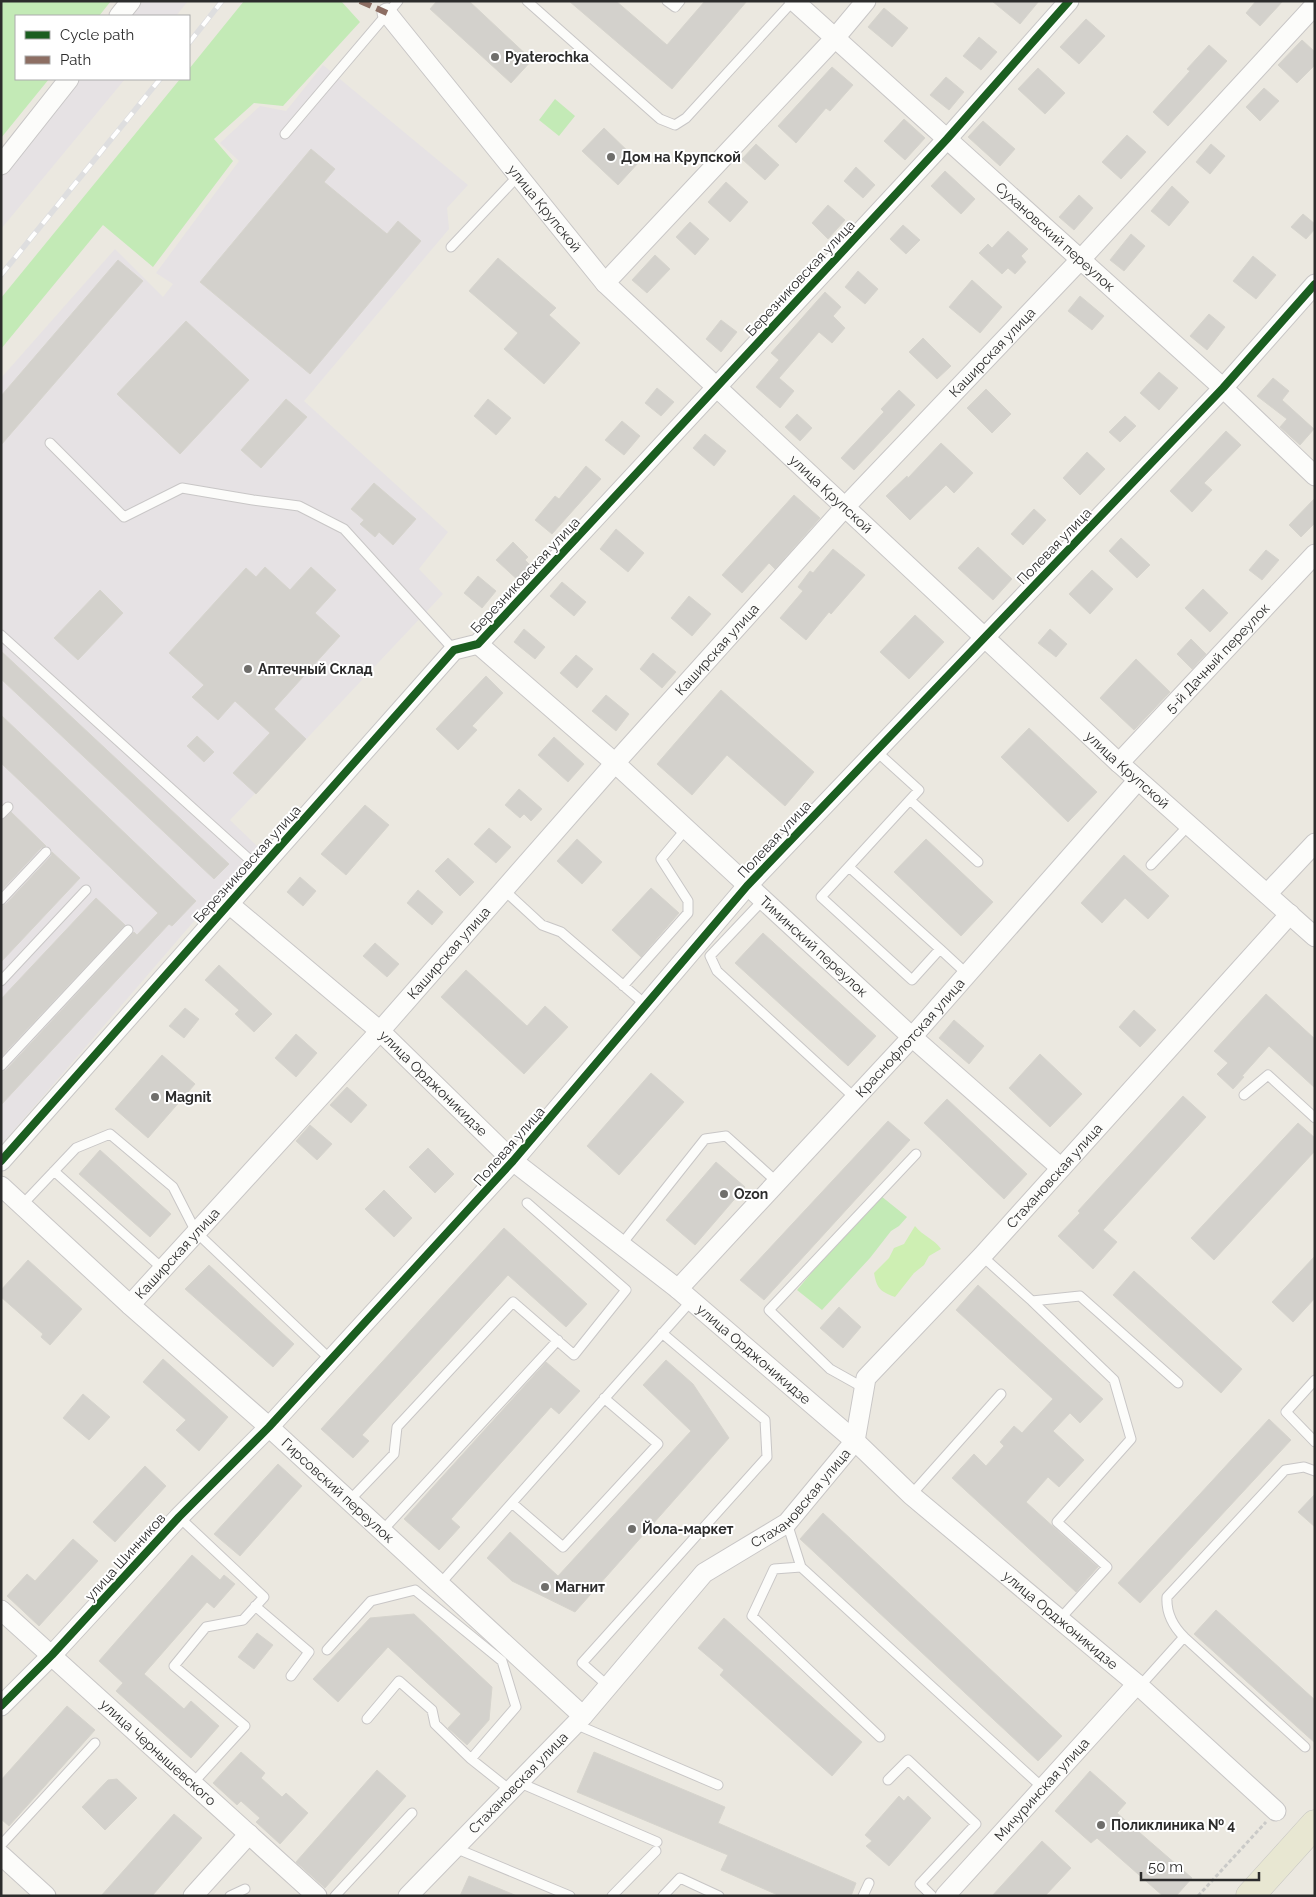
<svg xmlns="http://www.w3.org/2000/svg" width="1316" height="1897" font-family="Raleway,sans-serif">
<style>
.industrial{fill:#e6e2e4}
.green{fill:#c3eab6}
.pitch{fill:#ceefb3}
.building{fill:#d3d1cc;stroke:#d6d4cd}
.lines{fill:none;stroke-linecap:round;stroke-linejoin:round}
.lane-casing{stroke:#c8c6c6;stroke-width:11}
.street-casing{stroke:#c8c6c6;stroke-width:21}
.primary-casing{stroke:#c6c5c2;stroke-width:29}
.path{stroke:#cacac8;stroke-width:3;stroke-dasharray:4 2.5;stroke-linecap:butt}
.lane{stroke:#fcfcfa;stroke-width:9}
.street{stroke:#fcfcfa;stroke-width:19}
.primary{stroke:#e8e7d2;stroke-width:28}
.rail-casing{stroke:#dededf;stroke-width:5.5}
.rail{stroke:#fff;stroke-width:4;stroke-dasharray:11;stroke-linecap:butt}
.quiet{stroke:#8d6e63;stroke-width:6;stroke-dasharray:12 6;stroke-linecap:butt}
.cycleway-casing{stroke:#fff;stroke-width:11}
.cycleway{stroke:#1b5e20;stroke-width:8}
.poi-dot{fill:#6f6e6b;stroke:#fff;stroke-width:2}
.labels{text-anchor:middle;dominant-baseline:central;stroke-width:4;stroke-linejoin:round;paint-order:stroke}
.poi-label{font-size:14px;font-weight:bold;fill:#2c2c2c;stroke:#fff;text-anchor:start}
.street-label{font-size:14px;fill:#2c2c2c;stroke:#fff}
</style>
<rect width="100%" height="100%" fill="#ebe8e0"/>
<path class="industrial" d="M133 1H188L176 16H121Z
M323 65 468 185 447 208 449 229 304 401 448 532 419 569 443 594 230 820 258 847 1 1145V378L115 249 163 297 173 284 156 273 239 161 220 143 260 106 286 111Z
M70 79H125L1 229V163Z"/>
<path class="green" d="M1 1H111L99 16H16V79H49L1 138Z
M244 1H341L360 22 283 106 254 103 214 139 233 161 153 267 103 225 1 349V298L180 79H189V69Z
M555 99 575 116 559 136 539 120Z
M881 1196 907 1217 899 1226 891 1231 870 1258 822 1310 797 1290 839 1240Z"/>
<path class="pitch" d="M915 1226C923 1236 934 1239 941 1249L929 1256 924 1265 914 1273 895 1297C880 1291 877 1289 874 1273L889 1258 894 1248 904 1244Z"/>
<path class="building" d="M437 1H469L532 60 511 83 430 9Z
M569 1H616L667 45 705 1H747L672 89Z
M992 1H1039L1020 24Z
M1256 1H1283L1260 26 1246 13Z
M884 8 908 28 892 47 868 27Z
M1086 19 1105 36 1079 64 1060 47Z
M979 37 997 52 981 70 963 56Z
M1302 40 1315 52V65L1297 83 1278 65Z
M1209 45 1227 61 1168 126 1153 112 1190 71 1187 69Z
M832 67 853 85 830 111 826 108 796 143 778 126Z
M1038 68 1065 93 1045 114 1018 89Z
M946 77 964 92 949 110 930 95Z
M1264 88 1279 101 1260 121 1246 107Z
M904 119 925 138 905 160 884 141Z
M983 121 1015 149 1000 166 968 137Z
M604 128 639 162 618 185 582 151Z
M1127 135 1146 152 1121 179 1102 162Z
M756 144 779 165 765 180 742 159Z
M1211 144 1225 156 1210 174 1196 162Z
M311 149 335 169 324 182 387 234 398 221 421 241 310 374 200 282Z
M856 167 875 185 863 198 844 181Z
M945 171 975 199 961 214 931 186Z
M726 182 748 202 730 222 708 202Z
M1172 186 1189 202 1169 226 1151 211Z
M1079 195 1093 208 1074 230 1059 217Z
M828 205 845 220 828 239 812 223Z
M1303 214 1315 224V229L1306 239 1291 227Z
M690 222 709 239 695 255 676 237Z
M903 225 920 240 906 254 890 239Z
M1008 231 1028 249 1021 256 1026 262 1015 274 1008 268 1002 274 979 253 988 244 992 248Z
M1131 234 1145 246 1124 271 1110 260Z
M655 255 670 269 647 293 632 280Z
M1253 256 1276 275 1256 299 1233 281Z
M498 258 556 308 549 315 580 343 544 384 504 349 518 333 469 291Z
M118 260 143 281 1 445V396Z
M858 271 878 289 865 304 845 287Z
M972 280 1002 307 980 333 949 307Z
M825 292 841 307 833 316 845 328 832 343 819 332 779 378 794 391 780 408 756 387 779 360 771 353Z
M1080 296 1104 316 1092 330 1068 311Z
M1209 314 1225 327 1207 350 1190 336Z
M721 320 737 332 721 352 706 339Z
M186 321 249 380 180 454 117 394Z
M923 338 951 366 937 379 909 352Z
M1159 372 1178 388 1159 410 1140 393Z
M1273 378 1289 391 1282 400 1314 429 1300 445 1280 427 1287 419 1257 396Z
M657 388 674 402 661 416 645 403Z
M986 389 1011 414 992 433 967 408Z
M899 390 915 405 854 470 841 458 884 412 881 409Z
M286 399 307 417 261 468 241 450Z
M488 399 511 418 496 435 474 416Z
M797 414 812 428 800 441 785 427Z
M1125 416 1136 426 1120 442 1109 432Z
M622 421 640 436 624 455 605 440Z
M1226 431 1241 445 1204 483 1212 490 1192 512 1170 491Z
M705 434 726 451 714 466 693 448Z
M941 443 973 473 954 493 946 485 910 520 886 496 907 476 908 478Z
M1087 452 1105 469 1080 495 1063 478Z
M586 466 601 479 552 534 535 520 555 496 559 499Z
M374 483 416 519 393 545 379 532 375 537 360 524 364 520 351 509Z
M794 495 820 518 775 569 769 563 742 593 722 575Z
M1315 498V523L1301 537 1289 525Z
M1034 509 1046 520 1023 545 1011 534Z
M616 529 644 553 628 572 600 549Z
M1121 538 1150 565 1137 578 1109 551Z
M513 542 528 557 525 560 533 568 520 582 496 560Z
M978 547 1012 579 993 600 958 568Z
M833 549 865 575 831 614 829 612 806 640 780 618 803 591 798 587 810 571 813 573Z
M1266 550 1279 560 1262 580 1249 570Z
M265 567 290 590 311 567 336 590 315 613 340 636 274 709 306 739 256 794 233 773 270 733 235 701 218 720 192 697 204 685 169 653 246 568 256 577Z
M1092 570 1113 589 1090 614 1069 594Z
M478 576 496 591 482 608 464 593Z
M562 582 586 602 574 616 550 596Z
M1203 589 1228 613 1210 632 1185 608Z
M100 590 123 613 78 660 54 638Z
M689 596 711 614 692 636 671 618Z
M915 615 944 642 909 679 880 652Z
M524 629 545 647 535 659 514 642Z
M1050 629 1067 644 1056 657 1038 643Z
M1191 639 1206 654 1192 669 1177 654Z
M1 651 229 864 214 879 1 679Z
M653 653 676 672 662 688 640 669Z
M576 655 593 669 577 688 560 673Z
M1136 659 1170 692 1134 730 1100 698Z
M486 676 503 693 472 726 477 730 458 750 436 729Z
M721 690 814 772 785 806 727 755 692 795 657 764Z
M606 695 629 714 616 731 592 711Z
M1 715 196 901 172 926 169 924 1 1105V1072L6 1070 134 932 137 935 158 913 1 763Z
M1029 728 1097 792 1068 822 1001 757Z
M197 736 214 752 204 762 187 746Z
M554 737 584 764 568 782 538 755Z
M519 789 542 809 531 821 524 814 520 818 505 805Z
M365 805 389 825 346 875 321 854Z
M11 812 46 846 41 848 1 891V820Z
M489 828 511 847 496 863 474 844Z
M577 839 602 862 582 884 557 861Z
M926 839 993 902 961 936 894 872Z
M52 852 80 878 1 962V906L6 904 51 856Z
M1124 855 1169 896 1148 919 1125 898 1102 923 1081 903Z
M448 858 474 882 460 896 435 871Z
M300 877 316 891 303 906 287 892Z
M651 888 679 913 641 957 612 930Z
M418 890 443 912 432 925 407 903Z
M96 898 125 925 1 1057V999Z
M763 933 876 1036 848 1066 735 963Z
M375 943 399 964 387 977 363 956Z
M219 965 272 1014 254 1032 235 1014 239 1010 205 980Z
M466 970 527 1026 545 1006 568 1027 524 1074 441 997Z
M1266 994 1315 1039V1088L1269 1046 1242 1076 1244 1077 1233 1089 1217 1074 1228 1063 1214 1051Z
M185 1008 199 1019 184 1038 169 1026Z
M1134 1010 1156 1030 1140 1047 1119 1027Z
M954 1020 984 1046 969 1064 939 1038Z
M296 1034 317 1053 296 1077 275 1058Z
M1040 1054 1082 1094 1050 1127 1009 1088Z
M162 1055 195 1084 148 1138 115 1109Z
M651 1073 684 1102 619 1175 587 1146Z
M347 1087 367 1105 351 1123 330 1105Z
M1183 1096 1206 1117 1103 1230 1117 1242 1093 1269 1058 1236 1080 1213 1078 1211Z
M947 1099 1027 1174 1004 1199 924 1123Z
M888 1121 910 1140 764 1300 740 1280Z
M1298 1123 1315 1138V1151L1214 1260 1191 1238Z
M310 1125 332 1144 317 1160 296 1141Z
M428 1148 454 1174 435 1193 409 1167Z
M100 1150 171 1214 150 1237 79 1174Z
M716 1162 745 1187 695 1245 666 1220Z
M384 1190 412 1218 394 1237 365 1209Z
M504 1228 587 1304 566 1327 508 1275 362 1435 369 1441 353 1458 321 1429Z
M1315 1256V1298L1293 1322 1272 1302Z
M28 1260 82 1309 50 1345 41 1337 43 1334 1 1297V1290Z
M209 1265 294 1344 273 1367 185 1289Z
M1134 1271 1242 1369 1221 1393 1113 1295Z
M978 1285 1103 1399 1080 1423 1070 1413 1053 1431 1084 1460 1059 1487 1048 1477 1026 1502 1098 1567 1076 1592 952 1478 974 1454 986 1466 1004 1446 1000 1442 1014 1426 1022 1433 1053 1399 956 1310Z
M839 1307 861 1327 843 1348 820 1328Z
M163 1359 228 1417 199 1451 176 1430 186 1420 143 1382Z
M666 1360 693 1384 729 1438 575 1612 512 1581 487 1558 510 1532 558 1576 691 1431 643 1385Z
M546 1362 580 1391 559 1414 551 1407 451 1519 460 1527 439 1550 404 1519Z
M83 1394 110 1417 89 1440 63 1418Z
M1269 1419 1291 1440 1140 1603 1118 1583Z
M278 1464 302 1486 240 1556 214 1534Z
M145 1466 166 1486 115 1542 93 1522Z
M1315 1494V1527L1298 1512Z
M823 1513 1062 1736 1038 1761 800 1539Z
M73 1539 98 1561 39 1626 7 1596 27 1574 35 1581Z
M192 1555 220 1580 224 1575 235 1584 214 1608 207 1602 144 1674 184 1709 191 1701 219 1726 191 1758 116 1691 123 1683 99 1661Z
M1216 1610 1315 1700V1743L1194 1634Z
M414 1614 492 1687 489 1720 467 1745 448 1728 461 1714 388 1647 338 1702 313 1679 370 1618Z
M724 1618 862 1742 832 1776 720 1675 724 1670 698 1648Z
M257 1633 273 1645 254 1669 238 1657Z
M67 1706 95 1730 9 1826 1 1819V1780Z
M241 1752 265 1773 261 1778 282 1797 286 1793 308 1813 280 1844 256 1822 260 1818 241 1801 237 1805 213 1783Z
M594 1752 725 1807 718 1823 856 1883 851 1896H780L721 1870 728 1855 577 1792Z
M377 1770 406 1796 325 1888 296 1862Z
M1090 1771 1126 1803 1117 1813 1192 1878 1176 1896H1163L1097 1838 1091 1843 1055 1811Z
M117 1779 137 1798 105 1830 82 1807 108 1780Z
M899 1796 904 1801 908 1796 931 1818 889 1866 866 1846 872 1841 865 1835Z
M174 1814 202 1838 152 1896H101Z
M1042 1841 1071 1868 1045 1896H992Z
M469 1876 517 1896H460Z"/>
<g class="lines">
<defs>
<path id="lane" d="M527 1 660 119 675 125 686 118 793 1
M667 1 675 7 680 1
M285 134 398 1
M451 247 518 176
M50 443 124 517 182 488 253 500 299 506 344 529 454 650
M1 635 260 869
M876 751 919 790 821 897 912 980 940 949 967 974
M910 800 978 862
M1 814 8 807
M1151 865 1189 825
M849 867 940 949
M504 890 542 925 561 932 646 1005
M1 900 46 852
M763 900 710 956 717 971 855 1098
M1 981 86 890
M623 986 688 913V901L661 859 686 829
M1 1066 128 930
M1244 1095 1268 1075 1315 1118
M54 1171 163 1269
M22 1205 76 1148 110 1134 173 1187 196 1232 331 1360
M621 1245 705 1139 726 1136 777 1182
M982 1256 1032 1301 1114 1380 1131 1439 1057 1522 1107 1567 1059 1620
M1032 1301 1080 1296 1178 1383
M1315 1380 1286 1412 1315 1442
M864 1388 830 1369 769 1310 916 1154
M911 1495 1001 1394
M349 1501 394 1454 397 1427 513 1302 574 1355 626 1290 527 1203
M512 1503 563 1547 658 1444 604 1398
M179 1517 264 1597 243 1620 206 1627 174 1666 245 1726 193 1783
M787 1523 801 1567 1043 1788
M382 1531 558 1340
M801 1567 774 1569 752 1616 880 1737
M440 1584 691 1301
M255 1606 309 1652 291 1676
M1184 1637 1305 1747
M327 1650 371 1601 415 1590 502 1661 516 1707 471 1759 510 1790
M608 1686 582 1663 767 1457 765 1420 662 1333
M1140 1686 1184 1637C1173 1626 1166 1613 1167 1597L1285 1470 1304 1467 1315 1471
M367 1719 399 1681 432 1710 435 1724 471 1759
M575 1724 718 1785
M888 1780 908 1760 976 1824 920 1884 932 1896
M518 1782 657 1842
M1 1845 95 1743
M455 1848 570 1896
M230 1896 245 1889
M335 1896 412 1813
M612 1896 656 1851
M663 1896 680 1878 719 1896
M863 1896 869 1883"/>
<g id="street">
<path id="s1" d="M794 1 1223 388 1315 476"/>
<path id="s2" d="M387 13 605 283 1119 763 1315 937"/>
<path d="M119 16 131 1"/>
<path d="M1 165 69 79"/>
<path d="M605 283 835 38 866 1"/>
<path id="s3" d="M478 644 615 763 912 1037 1061 1168"/>
<path id="s4" d="M1119 763 1315 554"/>
<path d="M1267 894 1315 843"/>
<path id="s5" d="M229 904 380 1031 513 1161 678 1289 855 1441 911 1495 1137 1684 1276 1811"/>
<path d="M1 1161 454 650 478 644 947 139 1069 1"/>
<path id="s6" d="M1 1186 130 1305 269 1427 583 1716"/>
<path id="s7" d="M678 1289 912 1037 1138 780"/>
<path id="s8" d="M130 1305 380 1031 615 763 845 507 1081 259 1315 5"/>
<path id="s9" d="M1 1610 317 1896"/>
<path d="M1 1706 52 1655 179 1517 269 1427 513 1161 747 886 1223 388 1315 284"/>
<path d="M1 1855 46 1896"/>
<path d="M193 1896 249 1834"/>
<path id="s10" d="M408 1896 583 1716 704 1573 787 1523 855 1441 866 1378 982 1256 1290 914"/>
<path id="s11" d="M945 1896 1137 1684"/>
</g>
<path id="primary" d="M1250 1896 1315 1824"/>
</defs>
<use href="#lane" class="lane-casing"/>
<use href="#street" class="street-casing"/>
<use href="#primary" class="primary-casing"/>
<path class="path" d="M1198 1896 1266 1822"/>
<use href="#lane" class="lane"/>
<use href="#street" class="street"/>
<use href="#primary" class="primary"/>
<defs>
<path id="rail" d="M189 43 222 1
M1 275 160 79"/>
</defs>
<use href="#rail" class="rail-casing"/>
<use href="#rail" class="rail"/>
<path class="quiet" d="M360 1 387 13"/>
<defs>
<path id="cycleway" d="M1 1161 454 650 478 644 947 139 1069 1
M1 1706 52 1655 179 1517 269 1427 513 1161 747 886 1223 388 1315 284"/>
</defs>
<use href="#cycleway" class="cycleway-casing"/>
<use href="#cycleway" class="cycleway"/>
</g>
<g class="poi-dot">
<circle cx="495" cy="57" r="5"/>
<circle cx="611" cy="157" r="5"/>
<circle cx="248" cy="669" r="5"/>
<circle cx="155" cy="1097" r="5"/>
<circle cx="724" cy="1194" r="5"/>
<circle cx="632" cy="1529" r="5"/>
<circle cx="545" cy="1587" r="5"/>
<circle cx="1101" cy="1825" r="5"/>
</g>
<g class="labels">
<g class="poi-label">
<text x="505" y="57">Pyaterochka</text>
<text x="621" y="157">Дом на Крупской</text>
<text x="258" y="669">Аптечный Склад</text>
<text x="165" y="1097">Magnit</text>
<text x="734" y="1194">Ozon</text>
<text x="642" y="1529">Йола-маркет</text>
<text x="555" y="1587">Магнит</text>
<text x="1111" y="1825">Поликлиника № 4</text>
</g>
<g class="street-label">
<text stroke="none"><textPath href="#s2" startOffset="251">улица Крупской</textPath></text>
<text stroke="none"><textPath href="#s1" startOffset="352">Сухановский переулок</textPath></text>
<text transform="translate(800 278) rotate(-47)">Березниковская улица</text>
<text stroke="none"><textPath href="#s8" startOffset="1285">Каширская улица</textPath></text>
<text stroke="none"><textPath href="#s2" startOffset="656">улица Крупской</textPath></text>
<text transform="translate(1054 546) rotate(-46)">Полевая улица</text>
<text transform="translate(525 575) rotate(-47)">Березниковская улица</text>
<text stroke="none"><textPath href="#s8" startOffset="880">Каширская улица</textPath></text>
<text stroke="none"><textPath href="#s4" startOffset="144">5-й Дачный переулок</textPath></text>
<text stroke="none"><textPath href="#s2" startOffset="1061">улица Крупской</textPath></text>
<text transform="translate(774 839) rotate(-47)">Полевая улица</text>
<text transform="translate(247 864) rotate(-48)">Березниковская улица</text>
<text stroke="none"><textPath href="#s3" startOffset="452">Тиминский переулок</textPath></text>
<text stroke="none"><textPath href="#s8" startOffset="475">Каширская улица</textPath></text>
<text stroke="none"><textPath href="#s7" startOffset="342">Краснофлотская улица</textPath></text>
<text stroke="none"><textPath href="#s5" startOffset="272">улица Орджоникидзе</textPath></text>
<text transform="translate(509 1146) rotate(-49)">Полевая улица</text>
<text stroke="none"><textPath href="#s10" startOffset="982">Стахановская улица</textPath></text>
<text stroke="none"><textPath href="#s8" startOffset="70">Каширская улица</textPath></text>
<text stroke="none"><textPath href="#s5" startOffset="692">улица Орджоникидзе</textPath></text>
<text stroke="none"><textPath href="#s6" startOffset="454">Гирсовский переулок</textPath></text>
<text stroke="none"><textPath href="#s10" startOffset="562">Стахановская улица</textPath></text>
<text transform="translate(125 1557) rotate(-48)">улица Шинников</text>
<text stroke="none"><textPath href="#s5" startOffset="1098">улица Орджоникидзе</textPath></text>
<text stroke="none"><textPath href="#s9" startOffset="212">улица Чернышевского</textPath></text>
<text stroke="none"><textPath href="#s10" startOffset="158">Стахановская улица</textPath></text>
<text stroke="none"><textPath href="#s11" startOffset="144">Мичуринская улица</textPath></text>
</g>
</g>
<rect width="1316" height="1897" fill="none" stroke="#2c2c2c" stroke-width="5"/>
<rect x="15" y="15" width="175" height="65" fill="#ffffff" stroke="#ababab"/>
<rect x="25" y="31" width="25" height="8" fill="#1b5e20" stroke="#ababab"/>
<text x="60" y="40" font-size="15" fill="#2c2c2c">Cycle path</text>
<rect x="25" y="56" width="25" height="8" fill="#8d6e63" stroke="#ababab"/>
<text x="60" y="65" font-size="15" fill="#2c2c2c">Path</text>
<path d="M1141 1872v8h118v-8" fill="none" stroke="#2c2c2c" stroke-width="2.5"/>
<text x="1148" y="1872" font-size="15" fill="#2c2c2c" stroke="#ffffff" stroke-width="4" paint-order="stroke">50 m</text>
</svg>
